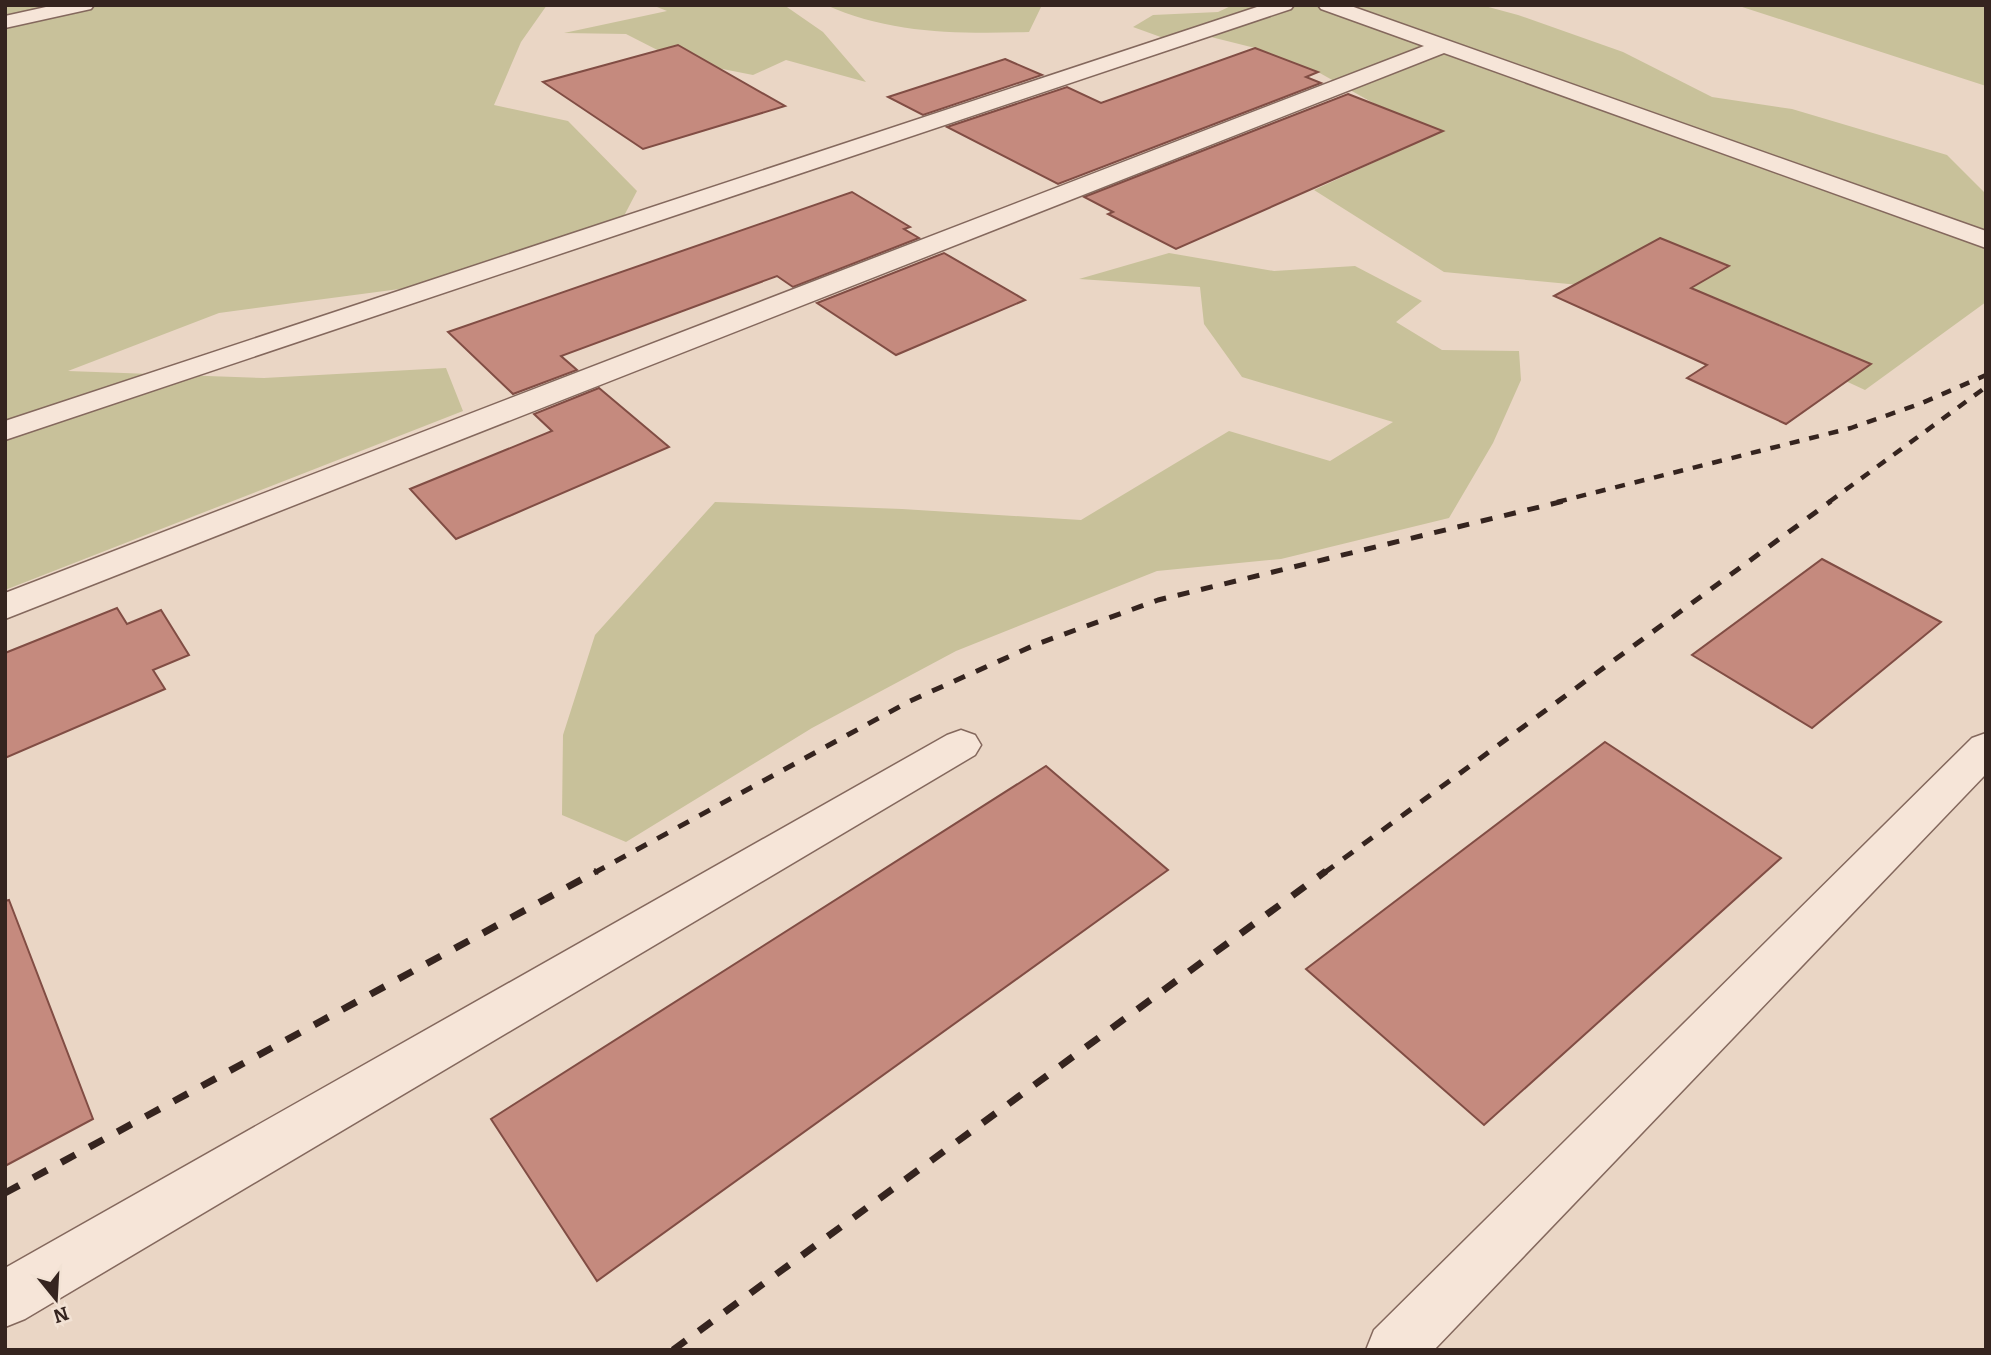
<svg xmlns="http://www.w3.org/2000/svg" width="1991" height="1355" font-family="Bitter,serif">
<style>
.green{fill:#c8c19a}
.building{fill:#c58a7e;stroke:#814d44;stroke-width:2}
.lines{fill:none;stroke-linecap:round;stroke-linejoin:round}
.minor-casing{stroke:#84685d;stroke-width:3}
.minor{fill:#f6e5d8;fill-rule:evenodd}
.rail-far2{stroke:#35241f;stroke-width:4.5;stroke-dasharray:10 10;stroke-linecap:butt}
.rail-far1{stroke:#35241f;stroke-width:5;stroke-dasharray:12 12;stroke-linecap:butt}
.rail{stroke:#35241f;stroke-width:7;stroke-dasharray:16 16;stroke-linecap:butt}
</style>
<rect width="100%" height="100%" fill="#ead6c5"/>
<path class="green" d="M5 5H547L521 42 494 105 568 121 637 191 615 233 460 281 219 313 68 371 264 378 446 368 463 411 5 590Z
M652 5H784L823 32 866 82 786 60 753 75 677 60 626 34 564 33 667 11Z
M826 5H1042L1029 32C960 34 889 34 826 5Z
M1233 5H1481L1518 15 1623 52 1712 97 1792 109 1947 155 1986 194V302L1865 390 1653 292 1444 272 1314 190 1442 131 1375 104 1318 72 1255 48 1203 35 1169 40 1133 27 1153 15 1218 12Z
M1736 5H1986V86Z
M1169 253 1274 271 1355 266 1422 301 1396 322 1442 350 1519 351 1521 380 1493 443 1449 518 1281 559 1157 571 956 651 812 728 626 842 562 815 563 735 595 635 715 502 902 509 1081 520 1229 431 1330 461 1393 422 1242 377 1204 324 1200 287 1079 279Z"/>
<path class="building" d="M678 45 785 106 643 149 543 82Z
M1255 48 1318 72 1306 77 1321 83 1058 184 947 127 1067 87 1101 103Z
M1005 59 1042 75 923 115 888 97Z
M1348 94 1443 131 1176 249 1108 214 1113 212 1084 197Z
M852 192 910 227 904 229 919 238 793 287 777 276 561 356 577 370 513 394 448 332Z
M1660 238 1729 266 1691 288 1871 364 1786 424 1687 378 1707 365 1554 296Z
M944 253 1025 300 896 355 817 303Z
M599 388 669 447 456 539 410 489 552 431 534 414Z
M1822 559 1941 622 1812 728 1692 655Z
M117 608 127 624 161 610 189 655 153 670 165 689 5 758V653Z
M1605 742 1781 858 1484 1125 1306 969Z
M1046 766 1168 870 597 1281 491 1119Z
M9 900 93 1119 5 1166V901Z"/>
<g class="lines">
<defs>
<path id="minor" d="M55 5H94L91 9 5 28V16Z
M1263 5H1294L1291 9 5 440V421Z
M1318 5H1348L1986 231V248L1444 53 5 619V593L1424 46 1321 9Z
M961 730 975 735 981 745 975 755 25 1319 5 1327V1268L947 735Z
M1986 733V774L1434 1350H1366L1374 1330 1972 738Z"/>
</defs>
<use href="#minor" class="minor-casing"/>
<use href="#minor" class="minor"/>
<path class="rail-far2" d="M1557 502 1851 428 1922 403 1986 375
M1829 502 1986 387"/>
<path class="rail-far1" d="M594 873 910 701 1037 644 1158 600 1564 501
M1324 873 1831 501"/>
<path class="rail" d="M5 1193 597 871
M673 1350 1326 871"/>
</g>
<rect width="1991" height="1355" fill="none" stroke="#35241f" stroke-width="14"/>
<g transform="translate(56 1299) rotate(162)" stroke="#f2e2d4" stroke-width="5" paint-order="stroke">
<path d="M0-5L12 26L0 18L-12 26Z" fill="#35241f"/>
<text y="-10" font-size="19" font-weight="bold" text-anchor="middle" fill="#35241f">N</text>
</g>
</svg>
